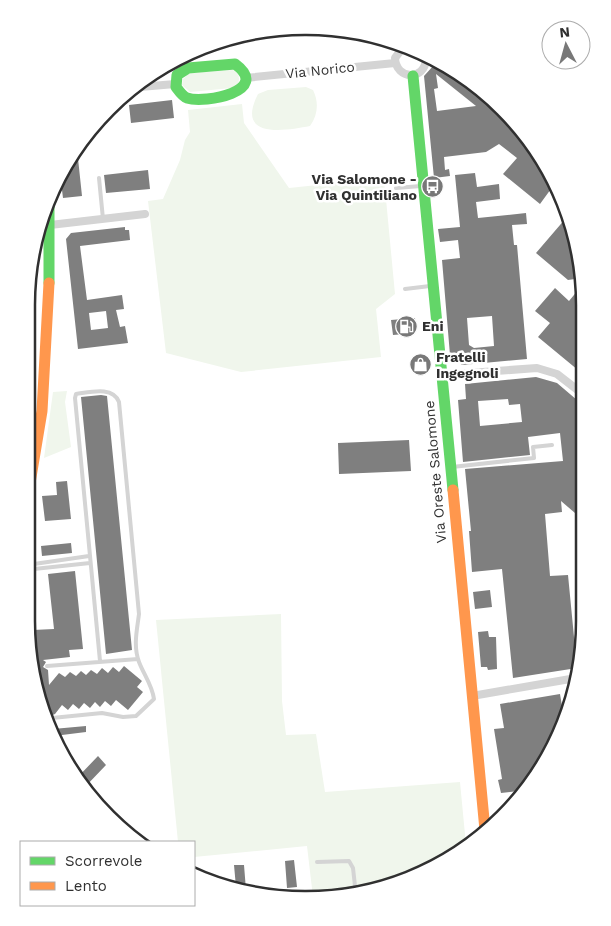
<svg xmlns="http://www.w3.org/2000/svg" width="611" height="926" font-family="'Work Sans',sans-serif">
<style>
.green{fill:#f0f6ec}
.building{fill:#7f7f7f;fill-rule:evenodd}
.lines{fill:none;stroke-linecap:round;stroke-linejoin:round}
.lane{stroke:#d4d4d4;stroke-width:4}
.street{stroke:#d4d4d4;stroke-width:8}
.fast{stroke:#63d668;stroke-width:11}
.slow{stroke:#ff974d;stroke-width:11}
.labels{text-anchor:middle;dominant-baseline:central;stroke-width:5;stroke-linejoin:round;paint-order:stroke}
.street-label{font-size:14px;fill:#303030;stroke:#fff}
.poi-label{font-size:14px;font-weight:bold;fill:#303030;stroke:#fff;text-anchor:start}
.rim{fill:none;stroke:#303030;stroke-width:2.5}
</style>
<rect width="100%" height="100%" fill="#fff"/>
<path class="green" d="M233 70C239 73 241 79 237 85L232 88 190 92 182 85 183 79 189 73Z
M306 87 313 90C319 102 318 115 310 126 284 131 235 139 258 94L268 90Z
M242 104 244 123 289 188 384 178 395 294 376 309 381 357 241 372 166 353 148 201 163 199 180 160 185 140 190 132 188 110Z
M67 391 65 402 71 447 44 458 53 392Z
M281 614 282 701 286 735 316 734 325 792 460 782 466 845 445 862 360 894 313 897 307 846 194 857V842H178L156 620Z"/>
<path class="building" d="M434 65 490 96 556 182 540 204 503 174 517 158 499 144 486 152 444 157 445 170 449 169 450 176 434 178 424 76ZM436 74 476 106 437 111 434 89 438 88Z
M172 100 174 118 131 123 129 105Z
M77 149 82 196 63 198 60 174Z
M148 170 150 189 106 193 104 175Z
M475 173 477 187 499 184 500 199 476 202 478 218 526 213 527 224 512 225 514 245H517L527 359 462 365 450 355 442 260 460 258 458 240 440 242 438 229 460 227 455 175ZM492 316 494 346 474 348 469 345 467 318Z
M566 218 582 278 568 280 536 253Z
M125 227V230H129L130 240 80 246 87 300 122 295 124 309 116 310 120 327 125 326 128 343 78 349 66 239 71 233ZM106 311 108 328 91 330 89 313Z
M583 284 584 288V375L538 337 550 323 535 311 555 288 569 301Z
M415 318 416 333 393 335 391 320Z
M536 377 557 383 584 406 583 503 575 513 561 501 562 512 545 514 550 576 568 575 577 668 513 678 502 569 472 572 469 531H471L465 469 563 461 560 433 528 437 530 455 463 462 458 400 466 399 465 384ZM508 399 509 405 520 404 522 422 480 426 478 401Z
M101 395 107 396 132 650 106 654 81 397Z
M409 440 411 471 339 474 338 443Z
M67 481 71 519 45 521 42 496 57 495 56 482Z
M71 543 72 553 42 556 41 546Z
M75 571 83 649 69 650 70 657 43 660 46 662 43 667 48 670 49 685 59 673 65 677 70 672 76 676 81 671 86 675 91 670 97 674 102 668 108 673 113 667 119 672 124 666 142 681 137 687 143 692 128 710 116 700 111 706 105 701 100 707 95 702 90 708 84 703 79 709 73 704 68 710 62 705 55 714 48 717 49 721 53 722V729L86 726V732L54 736 41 710 36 677 40 667 36 663 33 630 54 629 48 574Z
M490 590 492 607 475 609 473 592Z
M488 631 489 637H496L497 669 488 670 487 667H481L478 632Z
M560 694 564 718 556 744 519 799 518 791 501 793 498 780 502 779 494 729 504 728 500 704Z
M98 756 106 765 84 788 76 779Z
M294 860 297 887 287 888 285 861Z
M234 865H244L246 890 236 887Z"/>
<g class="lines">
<path class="lane" d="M99 178 103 219
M396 188 421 186
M405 289 430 286
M452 467 534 458 533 447 552 445
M27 566 34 569 90 563
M29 566 34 564 89 556
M47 666 138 659
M34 667H36
M52 718 102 713 123 717 136 716 154 699C152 685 144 675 139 662 133 646 137 630 139 614L119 402C113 386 91 392 76 394L75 398 100 661
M317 862 349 861 353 868 356 895"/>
<path class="street" d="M404 46 395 58C396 80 425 81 426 59
M245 78 395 63
M140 87 175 84
M50 225 145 214
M441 375 537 368 557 374 584 395
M472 696 576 678"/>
<path class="fast" d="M235 64C272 91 205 104 187 98 182 96 179 91 176 87L177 75 188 68Z
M413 76 453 490
M49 203V283"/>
<path class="slow" d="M453 490 485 830
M27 501 42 411 49 283"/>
</g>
<defs>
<symbol id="bus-disc" viewBox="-11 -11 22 22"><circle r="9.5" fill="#787878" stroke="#fff"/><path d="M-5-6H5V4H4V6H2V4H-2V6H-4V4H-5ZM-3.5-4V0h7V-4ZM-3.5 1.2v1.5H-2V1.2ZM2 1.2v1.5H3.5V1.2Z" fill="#fff"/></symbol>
<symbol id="fuel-disc" viewBox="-11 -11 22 22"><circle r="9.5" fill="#787878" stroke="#fff"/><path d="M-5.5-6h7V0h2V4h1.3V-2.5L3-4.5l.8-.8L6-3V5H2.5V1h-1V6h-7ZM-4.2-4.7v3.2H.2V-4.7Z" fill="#fff"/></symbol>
<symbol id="shop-disc" viewBox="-11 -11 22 22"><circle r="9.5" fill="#787878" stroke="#fff"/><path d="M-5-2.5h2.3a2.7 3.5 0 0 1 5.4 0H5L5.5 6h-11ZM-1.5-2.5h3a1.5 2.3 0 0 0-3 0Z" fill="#fff"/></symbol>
</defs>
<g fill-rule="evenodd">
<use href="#bus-disc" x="420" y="174" width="25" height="25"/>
<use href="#fuel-disc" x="394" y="314" width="25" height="25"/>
<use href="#shop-disc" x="408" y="352" width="25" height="25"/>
</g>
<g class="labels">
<g class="street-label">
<text transform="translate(320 70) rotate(-6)">Via Norico</text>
<text transform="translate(435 472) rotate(-95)">Via Oreste Salomone</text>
</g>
<g class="poi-label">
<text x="417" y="179" text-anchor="end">Via Salomone -<tspan x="417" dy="16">Via Quintiliano</tspan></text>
<text x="422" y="326">Eni</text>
<text x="436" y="357">Fratelli<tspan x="436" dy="16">Ingegnoli</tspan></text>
</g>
</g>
<path d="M0 0H611V926H0ZM305 35H306A270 270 0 0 1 576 305V621A270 270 0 0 1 306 891H305A270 270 0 0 1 35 621V305A270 270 0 0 1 305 35Z" fill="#fff" fill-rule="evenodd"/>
<path class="rim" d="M305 35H306A270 270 0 0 1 576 305V621A270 270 0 0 1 306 891H305A270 270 0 0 1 35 621V305A270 270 0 0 1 305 35Z"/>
<rect x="20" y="841" width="175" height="65" fill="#ffffff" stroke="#acacac"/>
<rect x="30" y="857" width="25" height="8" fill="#63d668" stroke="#acacac"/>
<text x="65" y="866" font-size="15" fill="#303030">Scorrevole</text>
<rect x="30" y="882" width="25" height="8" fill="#ff974d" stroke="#acacac"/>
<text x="65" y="891" font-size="15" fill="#303030">Lento</text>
<g transform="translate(566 45) rotate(354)"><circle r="24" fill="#ffffff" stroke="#acacac"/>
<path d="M0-4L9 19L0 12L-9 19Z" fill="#787878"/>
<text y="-8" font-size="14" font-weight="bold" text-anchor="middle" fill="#303030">N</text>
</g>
</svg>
